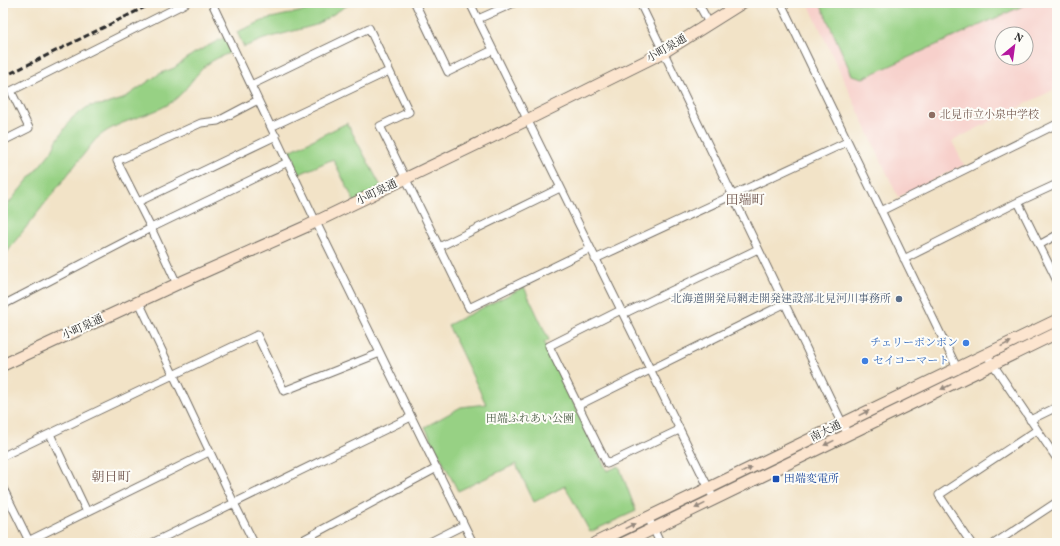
<svg xmlns="http://www.w3.org/2000/svg" width="1060" height="546" font-family="Vollkorn,'Noto Serif JP',serif">
<style>
.built{fill:#f7d0cb;fill-rule:evenodd}
.green{fill:#97d184;stroke:#617e58}
.lines{fill:none;stroke-linecap:round;stroke-linejoin:round}
.street-casing{stroke:#716b62;stroke-width:9}
.secondary-casing{stroke:#716b62;stroke-width:13}
.street{stroke:#fff;stroke-width:7}
.secondary{stroke:#fce5cf;stroke-width:11}
.rail{stroke:#2b2b2b;stroke-width:3;stroke-dasharray:6 3;stroke-linecap:butt}
.oneway{fill:#94887d}
.education-dot{fill:#8d6e63;stroke:#fdfcf7;stroke-width:1.5}
.service-dot{fill:#5c6f8a;stroke:#fdfcf7;stroke-width:1.5}
.shop-dot{fill:#3f7fe0;stroke:#fdfcf7;stroke-width:1.5}
.transit-dot{fill:#1a4fb4;stroke:#fdfcf7;stroke-width:1.5}
.labels{text-anchor:middle;dominant-baseline:central;stroke-width:4;stroke-linejoin:round;paint-order:stroke}
.street-label{font-size:11px;fill:#2b2b2b;stroke:#fdfcf7}
.education-label{font-size:11px;fill:#785e54;stroke:#fdfcf7;text-anchor:start}
.service-label{font-size:11px;fill:#4e5e75;stroke:#fdfcf7;text-anchor:end}
.shop-label{font-size:11px;fill:#366cbe;stroke:#fdfcf7;text-anchor:end}
.park-label{font-size:11px;fill:#4b5d46;stroke:#fdfcf7}
.transit-label{font-size:11px;fill:#164399;stroke:#fdfcf7;text-anchor:start}
.quarter-label{font-size:13px;fill:#6d524b;stroke:#fdfcf7}
</style>
<rect width="100%" height="100%" fill="#fdfcf7"/>
<filter id="ink" filterUnits="userSpaceOnUse"><feTurbulence type="fractalNoise" baseFrequency=".025" numOctaves="2"/><feDisplacementMap in="SourceGraphic" scale="8" xChannelSelector="R" yChannelSelector="G"/><feConvolveMatrix kernelMatrix="1 2 1 2 8 2 1 2 1" color-interpolation-filters="sRGB"/></filter>
<filter id="wash" filterUnits="userSpaceOnUse"><feTurbulence type="fractalNoise" baseFrequency=".012" numOctaves="4" result="noise"/><feDisplacementMap in="SourceGraphic" scale="16" xChannelSelector="R" yChannelSelector="G"/><feGaussianBlur stdDeviation="0.9" result="paint"/><feColorMatrix in="noise" values="0 0 0 0 0 0 0 0 0 0 0 0 0 0 0 0 0 1.4 0 .05"/><feComposite in="paint" operator="in"/></filter>
<g filter="url(#wash)">
<rect width="100%" height="100%" fill="#f2e3c7"/>
<path class="built" d="M808 3H1053L1057 10V88L952 141 964 165 898 197ZM1002 34H1026V58H1002Z"/>
<path class="green" d="M326 3H351L316 25 264 39 244 47 237 32 267 19 321 7Z
M820 3H1029L863 78 852 75Z
M225 37 232 52C222 56 211 60 203 68 192 79 185 92 172 102 148 118 117 119 95 140L16 240 6 254 3 265V210L51 152 57 140 72 118 89 106 107 104 123 99 159 74 174 68 193 54Z
M347 123 383 190 355 203 333 159 295 176 284 154Z
M524 287 549 340 544 343 607 471 619 466 636 511 590 532 565 486 534 502 516 464 458 491 425 427 461 407 486 404 448 325Z"/>
</g>
<g filter="url(#ink)">
<g class="lines">
<defs>
<path id="street" d="M212 3 316 222 473 543
M415 3 448 72 493 50
M470 3 714 499
M640 3 848 435
M698 3 709 23
M781 3 958 370
M478 19 514 3
M251 85 369 28 409 112 380 126 469 308 590 249
M271 127 389 71
M3 141 29 128 11 91 186 3
M138 202 276 136
M1018 202 1057 184
M881 211 1057 124
M1039 245 1057 235
M439 247 560 188
M595 259 847 142
M904 259 1018 202 1057 281
M177 284 151 228 117 161 201 123 218 121 258 100
M139 302 234 503 254 543
M3 305 151 228 288 162
M621 310 549 346 607 464 679 430
M623 314 758 249
M986 354 1057 459
M579 405 784 304
M1030 420 1057 407
M50 434 87 512
M3 456 257 335 284 391 380 353
M3 488 30 543
M648 517 660 543
M24 543 209 452
M152 543 411 417
M297 543 437 468
M428 543 464 525
M971 543 939 495 1037 430
M995 543 1057 502"/>
<path id="secondary" d="M3 365 177 284 305 227 527 120 664 52 742 3
M595 543 1057 320
M624 543 1057 333"/>
</defs>
<use href="#street" class="street-casing"/>
<use href="#secondary" class="secondary-casing"/>
<use href="#street" class="street"/>
<use href="#secondary" class="secondary"/>
<path class="rail" d="M3 77 153 3"/>
</g>
<defs><path id="oneway-solid" d="M-6-.8H1V-3.2L6.5 0L1 3.2V.8H-6Z"/></defs>
<g class="oneway">
<use href="#oneway-solid" transform="translate(1006 344) rotate(-26)"/>
<use href="#oneway-solid" transform="translate(946 387) rotate(154)"/>
<use href="#oneway-solid" transform="translate(864 413) rotate(-26)"/>
<use href="#oneway-solid" transform="translate(829 443) rotate(154)"/>
<use href="#oneway-solid" transform="translate(747 470) rotate(-26)"/>
<use href="#oneway-solid" transform="translate(700 506) rotate(154)"/>
<use href="#oneway-solid" transform="translate(630 526) rotate(-26)"/>
</g>
</g>
<circle class="education-dot" cx="932" cy="115" r="4"/>
<circle class="service-dot" cx="899" cy="299" r="4"/>
<g class="shop-dot">
<circle cx="966" cy="343" r="4"/>
<circle cx="865" cy="361" r="4"/>
</g>
<rect class="transit-dot" x="772" y="475" width="8" height="8" rx="2"/>
<g class="labels">
<g class="street-label">
<text transform="translate(667 49) rotate(-30)">小町泉通</text>
<text transform="translate(377 193) rotate(-26)">小町泉通</text>
<text transform="translate(83 328) rotate(-25)">小町泉通</text>
<text transform="translate(826 432) rotate(-26)">南大通</text>
</g>
<g class="education-label">
<text x="940" y="115">北見市立小泉中学校</text>
</g>
<g class="service-label">
<text x="891" y="299">北海道開発局網走開発建設部北見河川事務所</text>
</g>
<g class="shop-label">
<text x="958" y="343">チェリーボンボン</text>
<text x="873" y="361" text-anchor="start">セイコーマート</text>
</g>
<g class="park-label">
<text x="530" y="419">田端ふれあい公園</text>
</g>
<g class="transit-label">
<text x="784" y="479">田端変電所</text>
</g>
<g class="quarter-label">
<text x="745" y="201">田端町</text>
<text x="111" y="478">朝日町</text>
</g>
</g>
<rect width="1060" height="546" fill="none" stroke="#fdfcf7" stroke-width="16"/>
<g transform="translate(1014 46) rotate(29)"><circle r="19" fill="#fdfcf7" stroke="#a9a8a5"/>
<path d="M0-3L7 15L0 10L-7 15Z" fill="#b5179e"/>
<text y="-6" font-size="11" font-weight="bold" text-anchor="middle" fill="#2b2b2b">N</text>
</g>
</svg>
